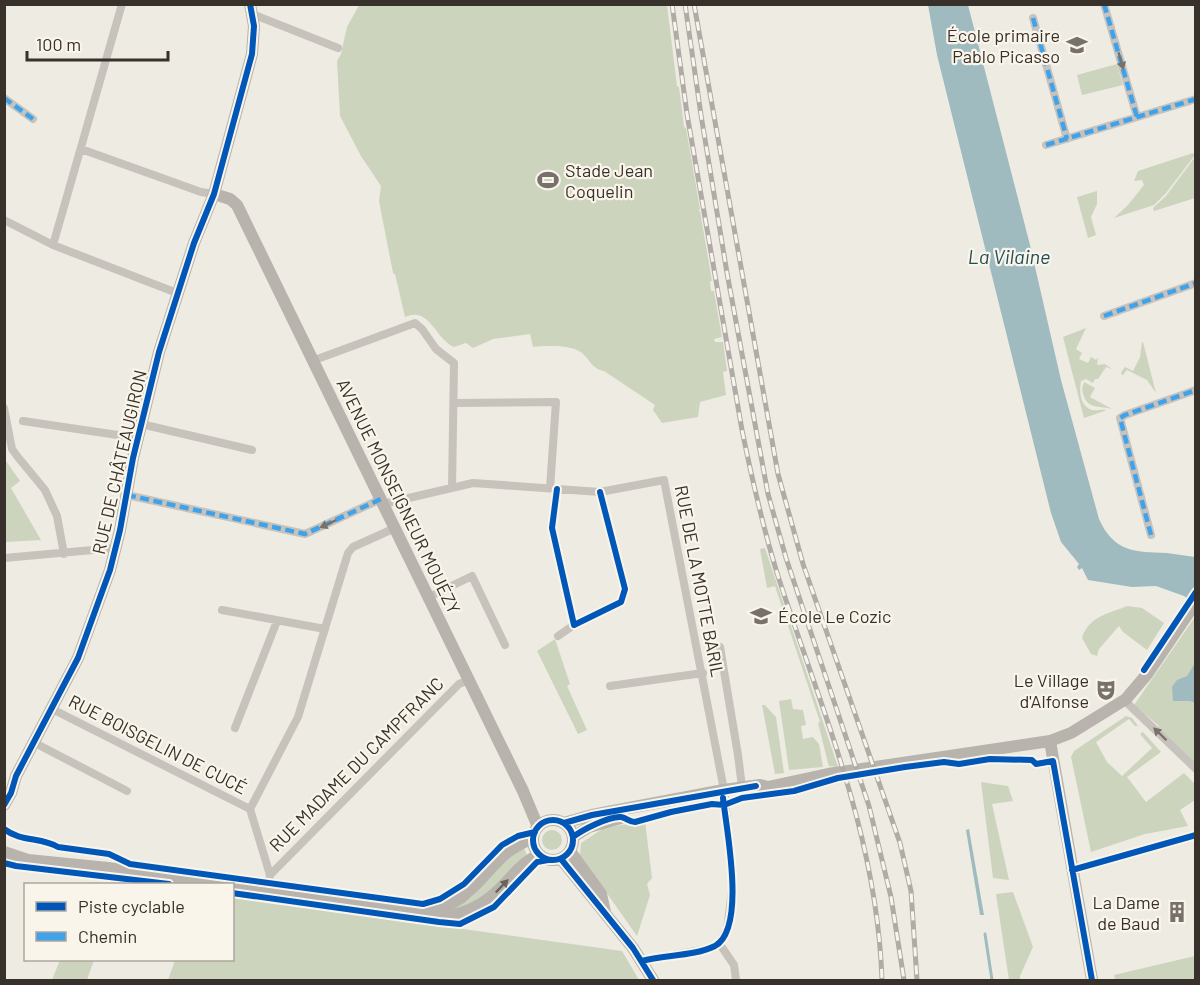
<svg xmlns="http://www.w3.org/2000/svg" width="1200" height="985" font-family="Barlow,sans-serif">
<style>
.green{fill:#ccd4be}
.water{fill:#a0bbbf}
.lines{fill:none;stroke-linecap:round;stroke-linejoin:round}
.stream{stroke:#a0bbbf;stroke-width:3}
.street{stroke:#c7c2bb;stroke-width:8}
.secondary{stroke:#b8b3ac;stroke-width:12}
.rail-casing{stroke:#afaba6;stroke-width:5}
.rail{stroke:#faf5eb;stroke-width:3;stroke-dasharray:9;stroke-linecap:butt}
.quiet{stroke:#3fa3eb;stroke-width:4.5;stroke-dasharray:9 4.5;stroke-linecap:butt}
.cycleway-casing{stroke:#faf5eb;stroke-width:10}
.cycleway{stroke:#0057b8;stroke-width:6}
.oneway{fill:#78726b}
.oneway2{fill:#6b645e}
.labels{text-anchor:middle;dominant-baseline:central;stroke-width:4.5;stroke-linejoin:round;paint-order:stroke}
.poi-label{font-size:18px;fill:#38302a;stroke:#faf5eb;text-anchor:end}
.street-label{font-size:18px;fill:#38302a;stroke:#faf5eb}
.water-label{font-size:20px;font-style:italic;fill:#204d59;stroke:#faf5eb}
</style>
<rect width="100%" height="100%" fill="#eeebe3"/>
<path class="green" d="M359 5H667L677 86 679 87 684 127 686 128 700 209 698 211H700L712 281H710L711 291H714L722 337 714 339 715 342H723L727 371 723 372 726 395 700 402 698 417 662 423 653 410 655 405 604 371C591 368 591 361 582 353 570 344 547 346 533 347L530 334 493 339 473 348 466 343 454 347C435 339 430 306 405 317L395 274 393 273 379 201 381 186 361 156 340 116 337 61 341 54 347 27Z
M1117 64 1123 85 1082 95 1077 75Z
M1193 153 1195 155 1166 193 1154 205 1114 218 1128 205 1144 185 1142 180 1134 181 1138 171Z
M1195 157V198L1154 211 1153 208 1166 196Z
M1097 191V204L1091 217 1096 235 1088 238 1077 197Z
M1086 328 1076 349 1082 353 1079 359 1088 363 1091 357 1096 360 1098 357 1097 365 1105 364 1112 369 1106 367 1098 379H1095L1093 383 1086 379 1081 381C1079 391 1080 406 1092 410 1096 411 1103 409 1107 410L1084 418 1063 337Z
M1142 342H1143L1156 393 1147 380 1127 370 1123 375 1121 374 1122 371 1125 367 1133 371 1140 357Z
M1084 382 1095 388 1090 397 1112 409C1095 405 1086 410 1082 389Z
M4 458 20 481 11 488 41 540 5 542Z
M765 548 838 767 829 766 828 763 818 723 820 722 775 586 767 588 760 549Z
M1127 606 1142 608 1164 623 1147 650 1123 632 1119 626 1099 649 1097 656 1091 654 1082 638C1089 616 1108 614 1127 606Z
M1195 617V766L1156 729 1159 726 1134 705Z
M555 639 570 684 567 686 587 730 578 734 537 651Z
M791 699 793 709 803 710 806 725 801 726 803 739 813 737 819 744 823 767 789 770 779 701Z
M762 705H765L776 717 784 773 775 774Z
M1126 716 1132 718 1138 726H1135L1129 719 1096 742 1107 762 1122 776 1152 748 1140 734 1143 732 1161 752 1127 777 1146 802 1184 773 1195 784V800L1180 810 1188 826 1145 834 1091 852 1071 757 1074 751Z
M981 782 1008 786 1013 801 992 804 1009 880 993 878Z
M645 821 652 878 647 884 650 895 637 936 580 855 581 843 604 828Z
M542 840a10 10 0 1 1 20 0a10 10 0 1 1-20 0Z
M523 846 527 855C503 876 482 909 448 910L471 898 506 857Z
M1013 892 1033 947 1020 976V980H1009L996 894Z
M233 897 622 951 639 980H168L175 960H232Z
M1195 956V980H1115L1114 975Z
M60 960H94L87 980H52Z"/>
<path class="water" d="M928 5H968L1030 245 1061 380 1099 519C1114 552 1134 552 1167 553 1176 554 1186 556 1195 557V604L1184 596 1156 586 1132 587 1088 580 1082 568 1079 570 1077 567 1079 564 1061 542 1051 513 937 55Z
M1195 663V703L1190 701H1173L1172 687 1177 680 1187 676Z
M969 829 984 915H980L966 830Z"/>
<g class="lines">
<path class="stream" d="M985 934 992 980"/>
<path class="street" d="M1104 4 1137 117
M252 14 338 48
M1033 18 1067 139
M4 98 33 119
M1046 145 1196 99
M81 149 201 192 214 194
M4 220 53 245 177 293
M53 245 122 4
M1104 316 1196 283
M312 361 415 323 422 329 436 349 454 363 452 488
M454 403 556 402 550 488
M4 408 12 449 17 456 45 490 57 516 64 554
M23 421 138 438
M141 424 252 450
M557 489 552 528 574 625
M127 495 305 534 381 499
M383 504 473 483 600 492 664 480 724 790 733 883 727 929 719 943 707 949 642 961
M1151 535 1120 418 1125 415 1196 390
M4 558 115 548
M429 597 472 576 505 645
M222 610 325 629
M558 636 574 625 621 602 625 589 600 492
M720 647 738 755 743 795
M610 686 703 673
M1124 700 1196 769
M52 709 250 809
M235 728 277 621
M33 742 127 791
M1072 870 1196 835
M270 875 459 684 469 680
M268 890 270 875 250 809 298 717 348 553 353 547 395 528
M719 943 734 965 736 980"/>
<path class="secondary" d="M214 194 230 199 237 205 523 791 538 827
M1050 741 1092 980
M4 805 11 793 16 776 78 658 110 570 120 530 133 458 159 352 194 243 214 194 252 54 254 26 250 4
M533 840a20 20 0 1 1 40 0a20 20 0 1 1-40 0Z
M564 823 592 815 724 790 760 785 768 787 828 774 1050 741 1071 733 1126 699 1148 673 1196 602
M573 837 589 827 621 818
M570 851 601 894 605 912
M4 852 28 860 108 868 226 884
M561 859 633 948 653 980
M232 885 449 916C471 912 487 902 503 886 514 874 524 861 539 855
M425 909C466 908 478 878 505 854 513 847 524 843 533 837"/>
<defs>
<path id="rail" d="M672 4 687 114 742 430C752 479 763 528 778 576 822 712 877 835 882 980
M685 4 701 115 727 273 768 494 786 558 869 806 891 897 904 980
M694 4 778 474 803 564 900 843 911 891 917 980"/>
</defs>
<use href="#rail" class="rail-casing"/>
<use href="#rail" class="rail"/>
<path class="quiet" d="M1104 4 1137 117
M1033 18 1067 139
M4 98 33 119
M1046 145 1196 99
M1104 316 1196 283
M127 495 305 534 381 499
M1151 535 1120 418 1125 415 1196 390"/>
<defs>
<path id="cycleway" d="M557 489 552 528 574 625 621 602 625 589 600 492
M1144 670 1196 592
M4 805 11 793 16 776 78 658 110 570 120 530 133 458 159 352 194 243 214 194 252 54 254 26 250 4
M533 840a20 20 0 1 1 40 0a20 20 0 1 1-40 0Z
M564 823 592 815 756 786
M4 829C21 842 41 837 58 847L109 854 130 864 423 904 440 899 464 884 502 845 518 836 535 832
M573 837C582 830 609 816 621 817 627 818 629 822 635 822L671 812 712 804 724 805 742 798 794 791 838 778 905 767 944 762 959 764 990 759 1032 760 1036 764 1053 761 1092 980
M561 859 633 948 653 980
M4 863 16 866 169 884
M1072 870 1196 835
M232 893 439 922 460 924 494 907 537 862 548 860
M642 961C664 955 695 956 715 946 747 928 726 828 723 798"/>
</defs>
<use href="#cycleway" class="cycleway-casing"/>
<use href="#cycleway" class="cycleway"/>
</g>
<defs><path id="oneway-solid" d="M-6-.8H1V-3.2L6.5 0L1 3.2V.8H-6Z" transform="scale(1.5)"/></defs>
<g class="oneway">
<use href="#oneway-solid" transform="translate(1121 61) rotate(74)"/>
<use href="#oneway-solid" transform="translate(328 524) rotate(155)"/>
<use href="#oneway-solid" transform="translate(1160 734) rotate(-136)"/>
</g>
<use class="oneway2" href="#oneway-solid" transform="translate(502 886) rotate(-46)"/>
<defs>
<symbol id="school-bare" viewBox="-9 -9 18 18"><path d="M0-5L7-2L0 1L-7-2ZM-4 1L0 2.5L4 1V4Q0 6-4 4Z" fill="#78716b" stroke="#faf5eb" stroke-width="2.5" paint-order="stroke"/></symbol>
<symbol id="stadium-bare" viewBox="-9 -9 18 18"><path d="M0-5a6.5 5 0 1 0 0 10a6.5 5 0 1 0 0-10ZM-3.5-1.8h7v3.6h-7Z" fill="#78716b" stroke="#faf5eb" stroke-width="2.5" paint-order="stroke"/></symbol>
<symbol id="university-bare" viewBox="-9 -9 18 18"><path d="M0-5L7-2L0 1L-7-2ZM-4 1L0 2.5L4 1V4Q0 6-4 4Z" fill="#78716b" stroke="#faf5eb" stroke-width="2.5" paint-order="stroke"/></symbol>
<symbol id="theatre-bare" viewBox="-9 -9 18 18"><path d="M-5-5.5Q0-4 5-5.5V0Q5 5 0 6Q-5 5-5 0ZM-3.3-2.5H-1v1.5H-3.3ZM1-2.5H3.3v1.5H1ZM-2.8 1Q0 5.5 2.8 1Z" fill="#78716b" stroke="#faf5eb" stroke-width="2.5" paint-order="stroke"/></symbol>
<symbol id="building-bare" viewBox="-9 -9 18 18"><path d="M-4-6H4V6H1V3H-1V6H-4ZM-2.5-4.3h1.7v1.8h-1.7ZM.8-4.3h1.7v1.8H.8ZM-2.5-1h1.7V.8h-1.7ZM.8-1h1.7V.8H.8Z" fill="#78716b" stroke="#faf5eb" stroke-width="2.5" paint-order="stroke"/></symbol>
</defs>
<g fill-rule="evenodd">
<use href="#school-bare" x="1062" y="30" width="30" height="30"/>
<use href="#stadium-bare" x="533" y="165" width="30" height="30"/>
<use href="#university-bare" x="746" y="601" width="30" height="30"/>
<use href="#theatre-bare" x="1091" y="675" width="30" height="30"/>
<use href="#building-bare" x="1162" y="897" width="30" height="30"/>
</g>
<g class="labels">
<g class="poi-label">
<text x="1060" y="35">École primaire<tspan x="1060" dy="21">Pablo Picasso</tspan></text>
<text x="565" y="170" text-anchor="start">Stade Jean<tspan x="565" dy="21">Coquelin</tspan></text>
<text x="778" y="616" text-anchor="start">École Le Cozic</text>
<text x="1089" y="680">Le Village<tspan x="1089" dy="21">d'Alfonse</tspan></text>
<text x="1160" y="902">La Dame<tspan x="1160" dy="21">de Baud</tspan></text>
</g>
<g class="street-label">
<text transform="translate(119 462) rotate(-77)">RUE DE CHÂTEAUGIRON</text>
<text transform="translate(399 496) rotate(64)">AVENUE MONSEIGNEUR MOUÉZY</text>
<text transform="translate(700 581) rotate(79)">RUE DE LA MOTTE BARIL</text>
<text transform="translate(158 744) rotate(27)">RUE BOISGELIN DE CUCÉ</text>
<text transform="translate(356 764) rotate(-45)">RUE MADAME DU CAMPFRANC</text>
</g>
<g class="water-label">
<text x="1009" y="256">La Vilaine</text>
</g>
</g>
<rect width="1200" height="985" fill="none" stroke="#38302a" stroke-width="12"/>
<rect x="24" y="883" width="210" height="78" fill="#faf5eb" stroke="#aca69e" stroke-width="1.5"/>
<rect x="36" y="902" width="30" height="9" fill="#0057b8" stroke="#aca69e" stroke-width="1.5"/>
<text x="78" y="913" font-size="18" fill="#38302a">Piste cyclable</text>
<rect x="36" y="932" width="30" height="9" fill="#3fa3eb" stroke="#aca69e" stroke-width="1.5"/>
<text x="78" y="943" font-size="18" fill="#38302a">Chemin</text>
<path d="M27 51v9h141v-9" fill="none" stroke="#38302a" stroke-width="3"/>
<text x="36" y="51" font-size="18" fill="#38302a" stroke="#faf5eb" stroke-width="4.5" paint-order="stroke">100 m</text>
</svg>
